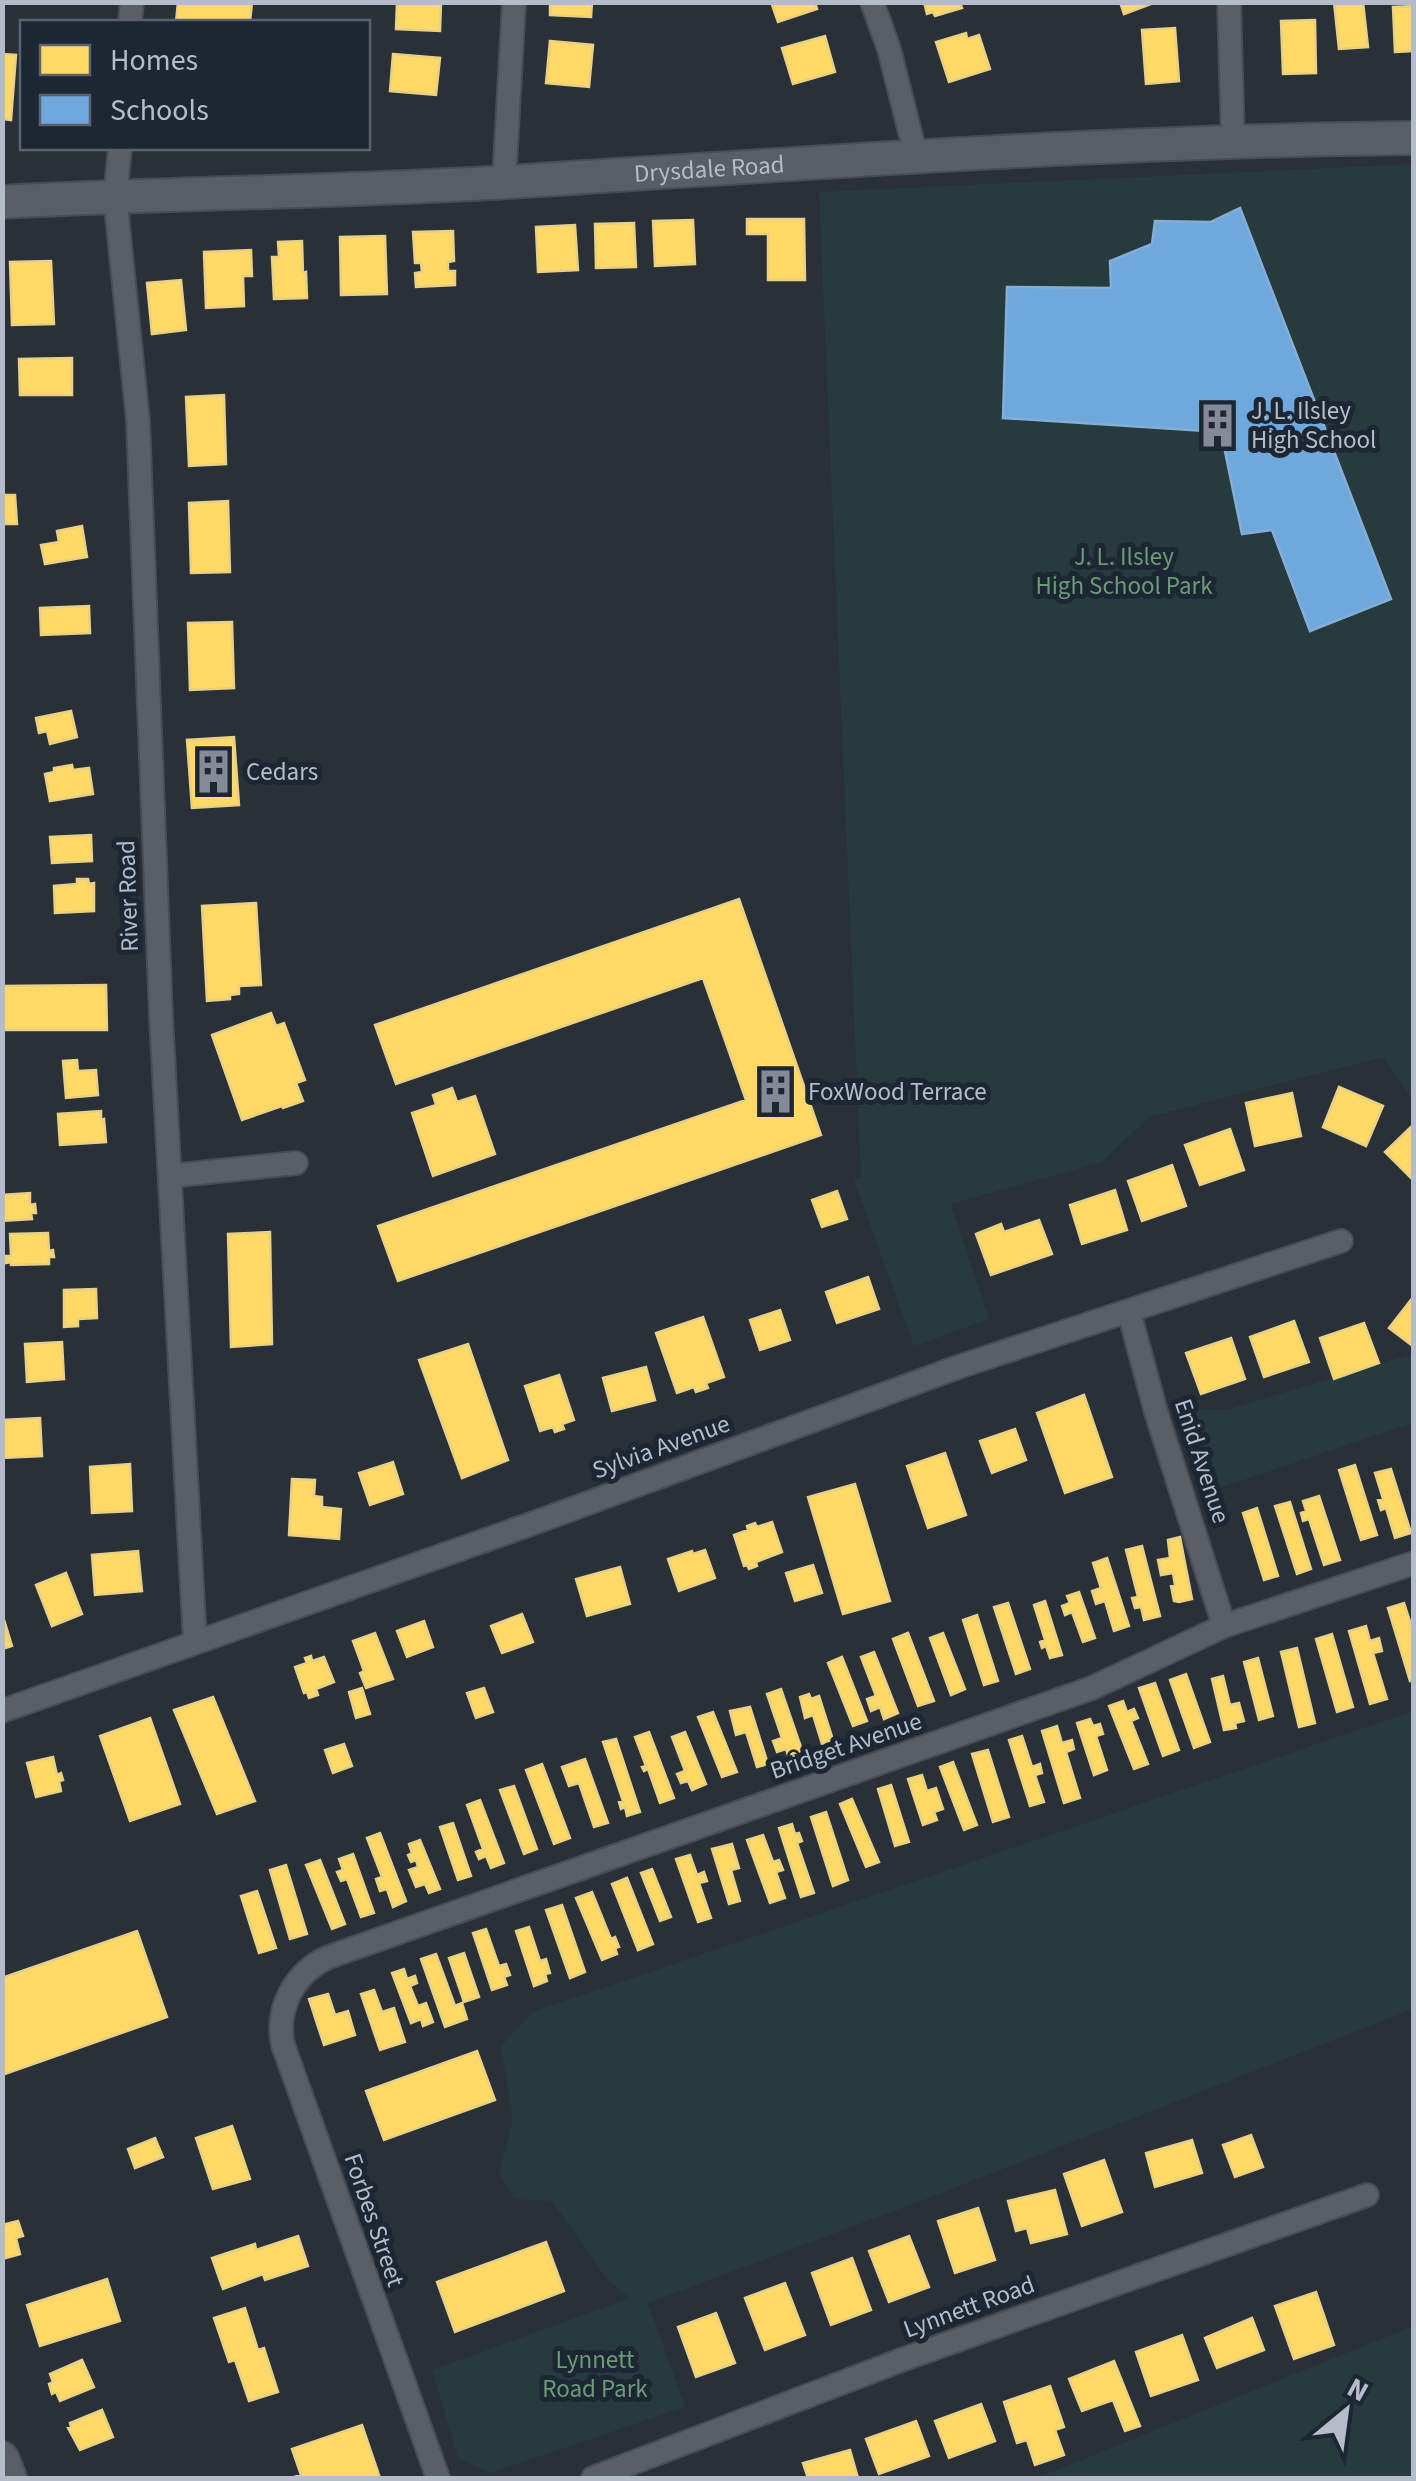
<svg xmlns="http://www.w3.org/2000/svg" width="1416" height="2481" font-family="'Source Sans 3',sans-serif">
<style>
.green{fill:#273a3e}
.homes{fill:#ffd966;stroke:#e8d084;stroke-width:2.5}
.schools{fill:#6fa8dc;stroke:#84aed6;stroke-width:2.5}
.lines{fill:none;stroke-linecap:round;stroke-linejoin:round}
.street-casing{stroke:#484c53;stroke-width:26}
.secondary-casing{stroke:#484c53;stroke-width:36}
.street{stroke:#5a5e66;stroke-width:22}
.secondary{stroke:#595d64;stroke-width:32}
.labels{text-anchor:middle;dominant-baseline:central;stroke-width:10;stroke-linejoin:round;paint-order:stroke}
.street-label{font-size:25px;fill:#b4bcc9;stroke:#1d2633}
.poi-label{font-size:25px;fill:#b4bcc9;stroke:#1d2633;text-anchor:start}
.park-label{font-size:25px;fill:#6b9a76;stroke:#1d2633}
</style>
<rect width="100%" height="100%" fill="#2a3038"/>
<path class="green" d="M1413 164V1101L1384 1057 1149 1117 1102 1162 951 1204 989 1319 914 1346 854 1180 861 1177 819 192Z
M1413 1354V1423L1213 1490 1175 1409 1226 1410Z
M1413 1711V2009L926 2199 648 2303 685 2407 490 2473 458 2458 432 2370 630 2298 607 2279 552 2201 514 2199 499 2172 513 2121 501 2046 533 2012Z
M1413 2326V2478H1037Z"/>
<path class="homes" d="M178 2H252L250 22H176Z
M397 2H441L440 31 396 29Z
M550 2H592L591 17 550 15Z
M771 2H815L817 9 778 22Z
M924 2H963L960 3 962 8 935 16 933 12 927 14Z
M1120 2H1156L1124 14Z
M1334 2H1363L1368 47 1339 49Z
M1414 6V51L1395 52 1393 7Z
M1315 20 1316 73 1283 74 1281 21Z
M1175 28 1179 81 1146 84 1142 30Z
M966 33 967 39 979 35 990 69 949 82 936 42Z
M825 36 835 72 793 84 782 48Z
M550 41 593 45 589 87 546 83Z
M2 54 16 55 11 120 2 119Z
M393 54 440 58 436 95 390 91Z
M747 219H804L805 280H768V234H747Z
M693 220 695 264 655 266 653 221Z
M634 223 636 267 596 268 595 224Z
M575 225 578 270 538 272 536 227Z
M453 231 454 261 448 262V271H455V285L416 287 415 273 422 272 421 263H415L413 232Z
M385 236 387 294 341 295 340 237Z
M302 241 303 273 306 272 307 298 274 299 272 257H279L278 242Z
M251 250 252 276H243L244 306 206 308 204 252Z
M51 261 54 324 12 325 10 262Z
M181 280 186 330 152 334 147 283Z
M72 358V395H20L19 359Z
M224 395 226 464 189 466 186 397Z
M2 495H15L17 524H2Z
M228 501 230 572 191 573 189 503Z
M82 526 87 557 45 564 41 545 59 542 57 531Z
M89 606 90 633 41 635 40 608Z
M232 622 234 688 190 690 188 623Z
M71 711 77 737 50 744 47 731 39 733 36 718Z
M234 737 239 805 192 808 187 740Z
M72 765 73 770 89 768 93 794 50 801 45 774 54 772V768Z
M91 835 92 861 52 863 50 837Z
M77 879H88L89 884 94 883V911L55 913 54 886 77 884Z
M739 899 821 1135 398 1281 378 1226 746 1100 703 978 396 1084 375 1025Z
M256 903 261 985 239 986V994L230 995V999L207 1001 202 906Z
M106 985 107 1030H2V986Z
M271 1013 276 1026 284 1023 305 1080 296 1083 303 1101 283 1108 282 1106 242 1120 212 1035Z
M77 1060 78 1071 96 1070 98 1095 66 1098 63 1061Z
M1339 1087 1383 1106 1366 1146 1323 1127Z
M452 1088 457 1102 475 1096 495 1154 433 1176 412 1113 436 1105 433 1095Z
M1292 1093 1301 1136 1255 1146 1246 1103Z
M101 1111V1120L104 1119 106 1142 60 1145 58 1114Z
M1414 1124V1181L1385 1152Z
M1230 1129 1244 1170 1200 1185 1185 1145Z
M1172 1165 1186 1206 1142 1221 1128 1181Z
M1115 1190 1127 1230 1082 1244 1070 1205Z
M837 1191 847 1219 822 1227 812 1200Z
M30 1193V1205L35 1204 36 1213H31L32 1219 2 1221V1195Z
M1039 1220 1052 1254 991 1275 976 1234 1001 1224 1004 1232Z
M270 1232 272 1344 231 1347 228 1234Z
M48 1233 49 1251 53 1250 54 1257H49V1264L11 1265V1262L6 1263V1256H11L10 1234Z
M868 1277 879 1309 837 1323 826 1292Z
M96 1289 97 1318 78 1319V1326L64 1327V1290Z
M1414 1296V1347L1389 1328Z
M780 1310 790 1340 760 1350 750 1320Z
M703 1317 724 1377 706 1383 708 1388 696 1392 694 1387 677 1393 656 1333Z
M1294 1321 1309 1362 1264 1377 1250 1337Z
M1364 1323 1379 1363 1334 1379 1320 1338Z
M1231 1338 1245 1379 1201 1394 1186 1353Z
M62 1342 64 1379 27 1382 25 1344Z
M468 1344 508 1460 462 1478 419 1360Z
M646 1367 655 1400 612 1411 603 1378Z
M559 1375 574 1420 562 1424 564 1429 555 1432 553 1427 540 1431 525 1386Z
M1084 1395 1112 1477 1065 1493 1037 1413Z
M40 1418 42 1456 2 1458V1420Z
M1015 1429 1026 1460 992 1473 980 1441Z
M945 1453 966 1515 928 1528 907 1466Z
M393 1462 403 1494 370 1505 359 1473Z
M130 1464 132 1511 92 1513 90 1467Z
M1355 1465 1377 1535 1361 1540 1339 1470Z
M1391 1469 1411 1533 1395 1538 1386 1508 1381 1510 1378 1500 1383 1499 1375 1473Z
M292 1479 315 1480 314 1496 322 1497V1507L341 1509 339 1539 289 1535Z
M855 1484 890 1601 843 1614 808 1497Z
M1319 1496 1340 1560 1324 1565 1309 1519 1303 1521 1301 1513 1306 1511 1303 1501Z
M1290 1502 1311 1569 1297 1574 1275 1506Z
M1257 1508 1278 1576 1264 1580 1243 1513Z
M772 1522 782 1552 756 1562 757 1566 749 1569 747 1565 744 1566 734 1535 748 1530 747 1526 755 1523 757 1527Z
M1180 1537 1192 1599 1179 1602 1174 1601 1171 1586 1175 1585 1173 1573 1161 1575 1158 1560 1170 1558 1168 1540Z
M1142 1546 1160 1616 1144 1620 1141 1607 1135 1608 1132 1598 1138 1597 1126 1550Z
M705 1550 715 1578 679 1591 668 1559 692 1551 693 1554Z
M138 1551 142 1591 95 1595 92 1555Z
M1107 1558 1129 1626 1114 1631 1105 1601 1096 1604 1092 1591 1101 1588 1093 1563Z
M813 1565 822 1593 795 1601 786 1573Z
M620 1567 630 1604 587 1616 576 1579Z
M66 1573 82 1614 52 1626 36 1585Z
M1079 1592 1095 1638 1083 1642 1072 1612 1065 1615 1062 1606 1070 1603 1067 1596Z
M1045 1601 1062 1655 1050 1658 1046 1646 1042 1648 1040 1642 1045 1640 1034 1605Z
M1008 1603 1030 1669 1016 1674 994 1607Z
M1404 1603 1414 1634V1680L1410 1681 1388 1608Z
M2 1613 12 1646 2 1649Z
M522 1614 533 1642 502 1653 491 1626Z
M977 1615 998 1681 984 1685 963 1620Z
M424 1621 433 1647 407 1657 397 1631Z
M1366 1626 1370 1641 1379 1638 1382 1651 1373 1653 1387 1699 1370 1704 1349 1631Z
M375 1633 393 1679 366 1688 360 1673 364 1671 353 1641Z
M908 1633 934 1701 918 1706 893 1639Z
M943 1633 965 1689 951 1695 930 1638Z
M1332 1634 1353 1707 1337 1712 1316 1639Z
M1297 1648 1315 1723 1299 1727 1281 1652Z
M874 1652 898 1713 884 1719 880 1707 871 1711 867 1699 876 1696 861 1657Z
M311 1656 312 1661 324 1657 334 1682 316 1689 318 1695 309 1698 307 1692 304 1693 295 1667 307 1663 305 1658Z
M842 1657 867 1721 853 1726 828 1663Z
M1258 1658 1273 1716 1259 1720 1244 1662Z
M1186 1674 1210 1742 1194 1748 1170 1680Z
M1223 1676 1230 1705 1239 1703 1244 1721 1235 1723 1236 1728 1224 1730 1212 1679Z
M1155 1683 1179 1750 1163 1756 1139 1688Z
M362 1688 370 1714 356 1718 349 1692Z
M484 1688 493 1712 476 1718 467 1693Z
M781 1689 803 1753 789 1758 786 1749 777 1752 773 1741 782 1738 767 1694Z
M809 1694 811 1699 819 1696 833 1740 822 1744 813 1715 805 1718 800 1697Z
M213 1697 255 1801 217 1814 174 1710Z
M1123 1701 1127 1712 1134 1709 1138 1718 1131 1721 1148 1764 1134 1769 1109 1706Z
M750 1707 768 1764 757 1767 746 1732 736 1735 730 1711Z
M713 1712 737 1772 722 1777 698 1717Z
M150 1718 180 1804 130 1821 100 1736Z
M1090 1719 1093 1726 1100 1724 1103 1734 1096 1736 1107 1770 1094 1775 1077 1723Z
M1057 1726 1062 1743 1072 1740 1074 1749 1066 1752 1080 1798 1064 1803 1042 1731Z
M649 1732 674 1798 660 1803 648 1769 644 1771 642 1767 646 1766 635 1737Z
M685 1732 706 1784 692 1790 688 1781 681 1783 677 1774 685 1771 672 1737Z
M1022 1736 1032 1767 1040 1764 1042 1773 1035 1775 1044 1802 1030 1806 1009 1740Z
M616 1739 640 1812 627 1816 625 1807 621 1809 619 1802 623 1801 603 1742Z
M344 1744 352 1766 333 1773 325 1750Z
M988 1750 1009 1817 993 1822 972 1754Z
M53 1757 57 1775 61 1773 63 1780 59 1781 61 1791 36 1797 27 1763Z
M585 1759 608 1823 594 1827 579 1783 569 1786 562 1767Z
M953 1762 977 1825 964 1830 940 1767Z
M542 1764 570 1838 554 1844 526 1770Z
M922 1775 927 1791 936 1788 943 1809 934 1812 937 1820 923 1825 908 1779Z
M891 1785 909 1842 895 1846 878 1789Z
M514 1786 537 1849 524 1854 500 1790Z
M852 1799 879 1862 866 1867 840 1804Z
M480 1800 504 1863 491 1868 486 1856 479 1859 476 1852 483 1849 467 1805Z
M826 1812 848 1880 833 1886 811 1817Z
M453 1823 471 1876 458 1880 440 1827Z
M792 1824 795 1834 799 1833 802 1841 797 1843 814 1893 801 1897 779 1828Z
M380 1833 406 1901 393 1907 387 1889 380 1891 376 1879 382 1877 367 1838Z
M763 1835 773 1862 779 1860 783 1870 776 1872 785 1898 770 1903 747 1840Z
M420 1840 440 1889 429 1893 425 1884 416 1887 409 1870 418 1867 416 1860 411 1862 408 1855 412 1853 409 1844Z
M732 1844 739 1868 731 1870 740 1901 729 1904 712 1849Z
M353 1854 374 1913 361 1917 347 1879 341 1881 337 1872 343 1870 339 1859Z
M690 1855 697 1875 704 1872 707 1881 699 1883 711 1918 698 1922 676 1859Z
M320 1860 345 1924 332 1929 306 1865Z
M286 1865 307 1934 290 1939 270 1870Z
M652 1869 671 1917 660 1921 641 1873Z
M627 1878 653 1944 638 1950 612 1884Z
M257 1891 276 1948 259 1953 241 1896Z
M592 1892 611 1939 615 1937 619 1947 615 1948 617 1954 602 1960 576 1898Z
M562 1905 585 1972 570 1978 546 1910Z
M529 1927 540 1961 546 1959 550 1973 545 1974 547 1981 534 1986 516 1931Z
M486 1929 499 1966 506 1964 510 1975 504 1977 507 1985 492 1990 473 1933Z
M137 1931 167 2017 2 2075V1978Z
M464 1953 479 1997 464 2002 449 1958Z
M436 1954 455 2006 462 2003 467 2019 445 2027 421 1959Z
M404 1969 407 1979 415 1976 417 1983 410 1986 418 2006 426 2003 433 2022 423 2026 421 2019 411 2023 392 1973Z
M374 1990 382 2012 394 2008 405 2042 380 2050 361 1994Z
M328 1994 335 2015 348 2011 355 2035 324 2045 309 1999Z
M477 2051 495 2100 384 2140 366 2091Z
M232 2126 250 2179 213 2189 196 2138Z
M1251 2135 1263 2167 1235 2177 1223 2145Z
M155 2138 163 2157 135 2168 128 2149Z
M1192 2140 1202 2173 1155 2187 1146 2153Z
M1104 2160 1122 2212 1082 2226 1064 2174Z
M1055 2190 1067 2234 1031 2243 1027 2228 1016 2231 1008 2201Z
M978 2208 995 2260 955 2273 938 2221Z
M18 2221 23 2236 16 2238 20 2254 2 2259V2225Z
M298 2236 308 2266 265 2280 263 2274 223 2289 212 2258 255 2244 256 2250Z
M909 2236 929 2287 889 2302 869 2251Z
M546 2242 564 2291 455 2332 437 2282Z
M852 2258 871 2310 831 2325 812 2273Z
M107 2279 120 2321 40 2346 27 2305Z
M785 2283 805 2335 765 2350 745 2298Z
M1316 2292 1334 2345 1294 2359 1275 2306Z
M245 2308 258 2350 264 2348 278 2392 249 2401 235 2360 229 2362 214 2318Z
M716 2313 735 2363 696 2377 678 2327Z
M1252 2318 1264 2350 1217 2368 1205 2338Z
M1182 2335 1198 2380 1151 2396 1136 2352Z
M82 2360 94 2387 60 2401 56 2392 52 2394 49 2384 53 2382 50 2374Z
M1114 2361 1140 2426 1125 2431 1113 2400 1082 2411 1069 2379Z
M1050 2386 1064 2427 1055 2430 1064 2455 1035 2465 1027 2440 1017 2443 1004 2402Z
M981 2404 995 2441 949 2458 935 2421Z
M102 2410 113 2437 80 2450 68 2428 71 2427 70 2423Z
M916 2421 929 2456 879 2474 866 2439Z
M362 2425 380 2478H291L301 2475 292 2449Z
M850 2450 858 2478H808L803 2463Z"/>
<path class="schools" d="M1240 208 1391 599 1310 631 1272 530 1242 534 1221 432 1003 418 1007 287 1111 288 1110 261 1152 244 1155 221 1211 222Z"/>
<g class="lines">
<defs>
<path id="street" d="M872 2 889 49 916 156
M1229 2 1233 142
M130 22 132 2
M120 148 115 196 138 421 161 1017 195 1642
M504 182 514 2
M170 1176 296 1163
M1129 1312 1156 1412 1224 1626
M2 1711 531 1524 961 1366 1341 1241
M438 2478 283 2045C275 2008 295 1972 329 1957L1092 1688 1224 1626 1414 1563
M593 2478 904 2359 1367 2195"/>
<g id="secondary">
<path id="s1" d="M2 202C171 193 340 192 508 182 810 163 1111 141 1414 138"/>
<path d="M2 2458 10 2478"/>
</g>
</defs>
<use href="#street" class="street-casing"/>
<use href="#secondary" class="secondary-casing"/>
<use href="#street" class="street"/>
<use href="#secondary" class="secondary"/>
</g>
<defs>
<symbol id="building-bare" viewBox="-9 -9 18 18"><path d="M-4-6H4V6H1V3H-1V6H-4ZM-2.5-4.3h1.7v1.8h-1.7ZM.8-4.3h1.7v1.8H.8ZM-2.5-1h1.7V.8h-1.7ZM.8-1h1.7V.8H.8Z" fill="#848b96" stroke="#1d2633" stroke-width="2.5" paint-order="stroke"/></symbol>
</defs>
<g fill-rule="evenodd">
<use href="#building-bare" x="1186" y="394" width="63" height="63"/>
<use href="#building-bare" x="182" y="740" width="63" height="63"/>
<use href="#building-bare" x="744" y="1060" width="63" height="63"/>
</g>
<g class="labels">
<g class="street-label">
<text stroke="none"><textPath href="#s1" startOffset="708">Drysdale Road</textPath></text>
<text transform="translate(128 896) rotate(-92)">River Road</text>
<text transform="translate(661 1447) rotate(-20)">Sylvia Avenue</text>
<text transform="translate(1202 1461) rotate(72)">Enid Avenue</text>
<text transform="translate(846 1746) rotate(-19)">Bridget Avenue</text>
<text transform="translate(374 2220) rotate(71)">Forbes Street</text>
<text transform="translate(969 2307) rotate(-20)">Lynnett Road</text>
</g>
<g class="poi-label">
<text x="1251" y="411">J. L. Ilsley<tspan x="1251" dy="29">High School</tspan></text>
<text x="246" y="772">Cedars</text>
<text x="808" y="1092">FoxWood Terrace</text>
</g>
<g class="park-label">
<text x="1124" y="557">J. L. Ilsley<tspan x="1124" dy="29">High School Park</tspan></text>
<text x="595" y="2360">Lynnett<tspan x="595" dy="29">Road Park</tspan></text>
</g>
</g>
<rect width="1416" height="2481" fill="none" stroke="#b4bcc9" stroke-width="10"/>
<rect x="20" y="20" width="350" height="130" fill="#1d2633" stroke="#59626f" stroke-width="2.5"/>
<rect x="40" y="45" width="50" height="30" fill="#ffd966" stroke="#59626f" stroke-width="2.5"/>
<text x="110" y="70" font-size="30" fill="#b4bcc9">Homes</text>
<rect x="40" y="95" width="50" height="30" fill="#6fa8dc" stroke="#59626f" stroke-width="2.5"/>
<text x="110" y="120" font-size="30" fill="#b4bcc9">Schools</text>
<g transform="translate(1346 2411) rotate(29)" stroke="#1d2633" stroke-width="8" paint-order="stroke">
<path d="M0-8L18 38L0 25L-18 38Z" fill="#b4bcc9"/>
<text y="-15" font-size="28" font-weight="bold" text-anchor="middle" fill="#b4bcc9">N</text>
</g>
</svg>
